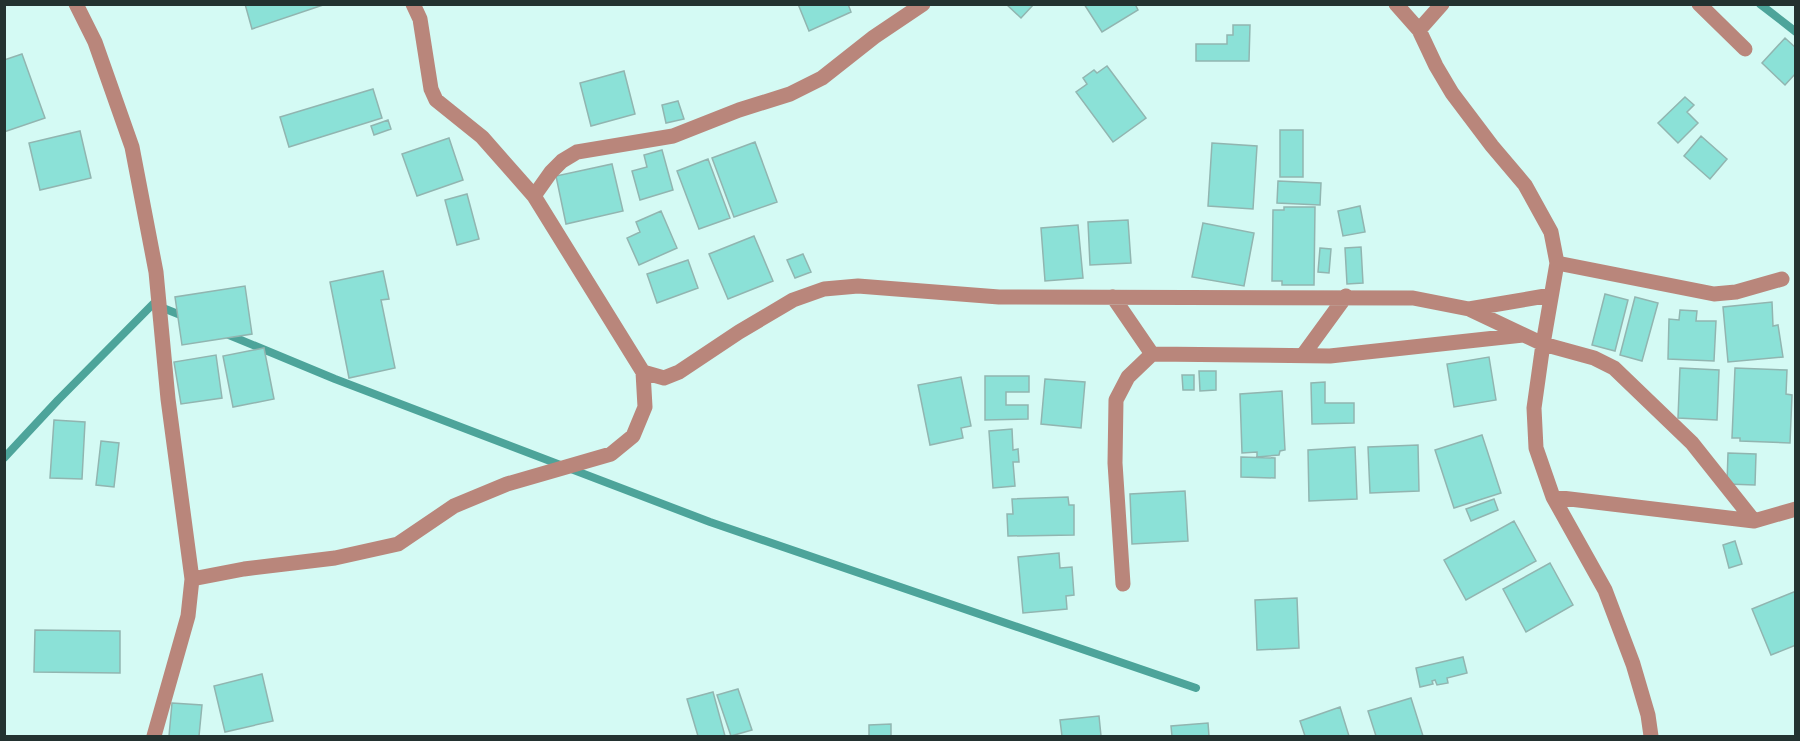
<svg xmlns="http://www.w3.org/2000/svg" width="1800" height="741" font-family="Helvetica,sans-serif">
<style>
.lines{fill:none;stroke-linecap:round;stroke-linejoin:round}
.stream{stroke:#4da49a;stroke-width:8}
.building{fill:#8be1d7;stroke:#91b5b0;stroke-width:1.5}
.minor{stroke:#b9867b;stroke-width:15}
</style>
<rect width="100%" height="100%" fill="#d4faf4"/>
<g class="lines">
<path class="stream" d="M1760 4 1796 32
M224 333 335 379 710 522 1196 688
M4 458 58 400 153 304 188 318"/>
</g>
<path class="building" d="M245 4H326L252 29Z
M798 4H848L851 12 809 31Z
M1006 4H1034L1021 18Z
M1084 4H1135L1138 10 1102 32Z
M1233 25H1250L1249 61H1196V44H1227V35H1233Z
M1785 38 1796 48V73L1785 85 1762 63Z
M22 54 45 118 4 132V60Z
M1107 66 1146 118 1113 142 1076 92 1087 84 1083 78 1094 70 1097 73Z
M624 71 635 114 591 126 580 83Z
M373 89 382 118 289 147 280 117Z
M1685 97 1694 105 1687 112 1698 123 1678 143 1658 123Z
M678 101 684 119 666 123 662 105Z
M388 120 391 129 374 135 371 126Z
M1280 130H1303V177H1280Z
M80 131 91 178 40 190 29 143Z
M1701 136 1727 159 1710 179 1684 156Z
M449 138 463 180 417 196 402 154Z
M755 142 777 202 734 217 712 158Z
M1212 143 1257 146 1253 209 1208 206Z
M662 150 673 190 640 200 632 171 647 167 644 155Z
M708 159 730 218 699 229 677 171Z
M612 164 623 211 566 224 556 176Z
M1278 181 1321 183 1320 205 1277 203Z
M467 194 479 239 457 245 445 200Z
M1360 206 1365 232 1343 236 1338 211Z
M1284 207H1315L1314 285H1282V281H1272L1273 210H1284Z
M661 211 677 248 639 265 627 238 640 232 636 222Z
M1128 220 1131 263 1090 265 1088 222Z
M1203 223 1254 233 1244 286 1192 277Z
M1078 225 1083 278 1045 281 1041 228Z
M754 236 773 281 728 299 709 254Z
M1361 247 1363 283 1347 284 1345 248Z
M1320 248 1331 249 1329 273 1318 272Z
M803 254 811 272 795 278 787 260Z
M688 260 698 288 657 303 647 274Z
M383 271 389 299 381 300 395 368 349 378 330 282Z
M245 286 252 334 182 345 175 297Z
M1605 294 1628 300 1615 351 1592 345Z
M1635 297 1658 303 1642 361 1620 355Z
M1772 302 1773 326 1778 325 1783 357 1728 362 1723 307Z
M1680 310 1697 311 1696 321H1716L1714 361 1668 359 1669 319 1679 320Z
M264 348 274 399 233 407 223 356Z
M216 355 222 398 181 404 174 362Z
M1489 357 1496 400 1454 407 1447 364Z
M1680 368 1719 370 1717 420 1678 418Z
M1735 368 1787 370 1786 394 1792 395 1790 443 1740 441V438H1732Z
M1199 371H1216V390L1200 391Z
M1182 375H1194V390H1183Z
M985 376H1029V392H1006V405H1028V419L985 420Z
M961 377 971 426 961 428 963 438 930 445 918 385Z
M1045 379 1085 382 1081 428 1041 424Z
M1325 382V403H1354V423L1312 424 1311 383Z
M1282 391 1285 450 1280 451 1279 455 1257 457V452L1242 453 1240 394Z
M54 420 85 422 82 479 50 478Z
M1012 429 1013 450 1018 449 1019 462H1013L1015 486 993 488 989 431Z
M1482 435 1501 493 1454 508 1435 450Z
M101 441 119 443 114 487 96 485Z
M1418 445 1419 491 1370 493 1368 447Z
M1355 447 1357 499 1309 501 1308 450Z
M1728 453 1756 454 1755 485 1727 484Z
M1241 457 1275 458V478L1241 477Z
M1185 491 1188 541 1132 544 1130 494Z
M1068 497 1069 505H1074V535L1008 536 1007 514H1013L1012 499Z
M1494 499 1498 510 1471 521 1466 509Z
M1514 521 1536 561 1466 600 1444 560Z
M1735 541 1742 564 1729 568 1723 545Z
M1059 553 1060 568 1072 567 1074 595 1066 596 1067 609 1023 613 1018 557Z
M1550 563 1573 605 1526 632 1503 589Z
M1796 591V645L1771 655 1752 609Z
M1297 598 1299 648 1257 650 1255 600Z
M35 630 120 631V673L34 672Z
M1463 657 1467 673 1447 678 1448 683 1437 685 1435 680 1432 681 1433 684 1420 687 1416 668Z
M262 674 273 721 225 732 214 686Z
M738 689 752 730 731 736 717 695Z
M713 692 725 736H698L687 699Z
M1411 698 1423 736H1376L1368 711Z
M172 703 202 705 199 736H169Z
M1340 707 1349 736H1305L1300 721Z
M1099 716 1101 736H1062L1060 720Z
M1208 723 1209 736H1172L1171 726Z
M891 724V736H869V725Z"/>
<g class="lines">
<path class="minor" d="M76 4 95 42 132 147 156 272 168 399 192 579 188 616 154 736
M413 4 420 19 431 89 436 100 482 137 534 196 643 372 664 378 679 372 739 332 793 300 824 289 858 286 999 297 1413 298 1469 309 1543 344 1594 358 1614 368 1692 443 1754 521
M1396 4 1419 30 1436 66 1452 93 1492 146 1525 185 1551 232 1557 263 1543 344 1534 408 1536 448 1553 497 1605 590 1633 664 1648 715 1651 736
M1699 4 1745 49
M1419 30 1442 4
M534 196 551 172 562 161 577 152 673 136 739 110 790 94 822 78 874 37 923 4
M1557 263 1714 294 1736 292 1782 279
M1113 297 1152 354 1330 356 1523 335
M1469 309 1551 295
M1303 355 1346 296
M1553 497 1754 521 1796 509
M192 579 244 569 335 558 398 544 454 506 507 484 611 454 633 436 645 407 643 372
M1123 584 1115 463 1116 400 1128 377 1152 354"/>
</g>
<rect width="1800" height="741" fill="none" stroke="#233230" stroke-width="12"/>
</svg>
